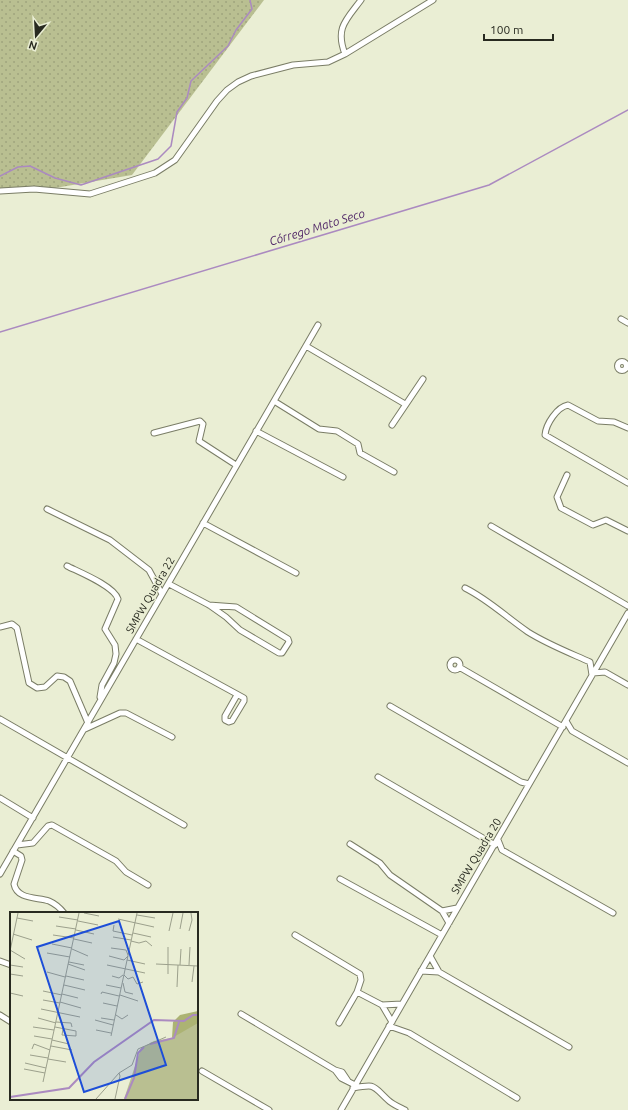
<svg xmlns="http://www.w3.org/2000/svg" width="628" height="1110" font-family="Ubuntu,sans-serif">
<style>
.grass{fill:url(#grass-dots)}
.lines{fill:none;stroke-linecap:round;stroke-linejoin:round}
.stream{stroke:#ab8ac0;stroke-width:1.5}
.minor-casing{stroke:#7a7d66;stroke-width:7}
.minor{stroke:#fff;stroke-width:5}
.labels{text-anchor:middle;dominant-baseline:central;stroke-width:3;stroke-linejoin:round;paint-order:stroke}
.street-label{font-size:11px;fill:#282a20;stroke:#eaeed4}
.water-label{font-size:12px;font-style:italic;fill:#502667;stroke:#eaeed4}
.inset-river{fill:none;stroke:#ab8ac0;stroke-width:2}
.inset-road{fill:none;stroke:#9ca08c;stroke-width:1}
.view{fill:#1d4ed8;fill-opacity:0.15;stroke:#1d4ed8;stroke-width:2}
.inset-edge{fill:none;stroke:#282a20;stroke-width:2}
</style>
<defs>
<pattern id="grass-dots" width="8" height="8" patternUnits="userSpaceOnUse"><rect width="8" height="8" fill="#b9bf91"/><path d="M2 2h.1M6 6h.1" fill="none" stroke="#9fa47d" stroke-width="1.8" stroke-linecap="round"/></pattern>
</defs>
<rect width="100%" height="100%" fill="#eaeed4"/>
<path class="grass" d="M0 0H264L132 175 25 193 0 189Z"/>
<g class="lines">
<path class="stream" d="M0 176 18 167 30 166 55 178 81 185 158 159 171 146 177 112 187 98 191 81 228 46 236 30 252 9 250 0
M0 332 489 185 628 110"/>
<defs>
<path id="minor" d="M345 54C335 28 346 20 361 0
M0 191 34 189 90 194 155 173 175 160 217 101 227 90 238 82 251 76 293 65 328 62 345 54 433 0
M621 319 628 323
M306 346 405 404
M617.5 366a4.5 4.5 0 1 1 9 0a4.5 4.5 0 1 1-9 0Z
M274 401 319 429 337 431 358 444 360 453 394 472
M392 425 423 379
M628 428 614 422 598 421 568 405C557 407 546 424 545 435L628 483
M256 431 343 477
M154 433 200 421 203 424 199 441 236 465
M567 475 557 497 561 508 593 525 606 520 628 531
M47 509 110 540 149 570 162 594
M203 523 296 573
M491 526 628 606
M67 566C79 572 114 586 118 599L105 629 115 645 116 654 114 663 102 685 100 697
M169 584 209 605 226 617 240 630 279 653H282L289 642 288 639 236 607 209 605
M465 588C489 600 506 617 528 632 547 644 570 653 590 662L592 675
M0 627 12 624 17 628 29 683 37 688 45 687 57 676 64 677 70 681 88 723
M136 639 244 698V701L232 721 229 722 225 720V716L237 695
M450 665a5 5 0 1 1 10 0a5 5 0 1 1-10 0Z
M459 667 563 727
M593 673 605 672 628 685
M390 706 521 782 529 784
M0 719 184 825
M566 721 572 731 628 763
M85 729 120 713H126L172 737
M378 777 495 845
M0 798 33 818
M498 840 502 850 613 913
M350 844 380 863 390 875 442 911 449 923
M17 845 33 843 48 826 52 825 116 861 126 872 148 885
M13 851 21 856 22 860 14 884C17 900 38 897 49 901 56 904 60 908 64 913
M0 874 318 325
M340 879 442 935
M442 911 457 908
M295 935 360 974 361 980 357 992 382 1005 402 1004
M430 956 439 972
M0 961 11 965
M421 971 439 972 569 1047
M382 1005 392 1022
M241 1014 335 1070 342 1072 348 1081
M0 1015 11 1022
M339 1023 357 992
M389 1026 409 1033 517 1098
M335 1070 341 1078 355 1085
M202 1071 269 1110
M353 1088C376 1084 372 1085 388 1100 392 1104 399 1107 405 1110
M341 1110 628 613"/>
</defs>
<use href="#minor" class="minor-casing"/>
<use href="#minor" class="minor"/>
</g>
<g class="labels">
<g class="street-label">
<text transform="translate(150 595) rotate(-60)">SMPW Quadra 22</text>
<text transform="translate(476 856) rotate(-59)">SMPW Quadra 20</text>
</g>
<g class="water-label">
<text transform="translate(317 227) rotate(-17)">Córrego Mato Seco</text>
</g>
</g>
<g transform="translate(10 912)">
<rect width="188" height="188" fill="#eaeed4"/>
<path d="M188 107V187H114L131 136 144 129 162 126Z" fill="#b9bf91"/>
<path d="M188 99V111L162 126 163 110 170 103Z" fill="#acb373"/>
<path class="inset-river" d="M140 132 164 126 169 110M0 185 59 176 84 150 144 108 174 109 183 103H188M115 187 124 166 128 141 134 135"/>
<path class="inset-road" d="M74 1 89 4M127 3 145 6M49 5 68 8M7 6 23 9M108 7 144 15M68 9 88 13M104 13 103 19 122 23M46 14 66 17M170 17 173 1M66 18 84 22M159 19 163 1M179 19 182 8 181 1M123 21 141 25M3 22 22 28M43 23 64 26M103 25 121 28M64 27 82 31M121 29 129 31 136 29 142 34M42 32 62 36M158 35V62M101 36 116 38 118 43M62 37 78 44M0 38 15 47M0 39 8 1M37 41 60 45M99 44 114 48 118 44M117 48 135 52M59 50 74 53M58 52 75 58M146 52 188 54M0 53 13 55M97 53 135 61M170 53 171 37M179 53 180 35M37 60 55 65M0 62 13 64M114 63 118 67 123 65 127 72 133 70M56 64 74 68M102 64 109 66 113 63M182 70 184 54M113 71 115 80 123 82M54 73 75 78M96 73 111 76M167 75 168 53M33 79 52 83M0 81 13 84M52 82 68 86M91 82 92 80 109 84M110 83 128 89M33 88 50 91M50 90 71 96M93 91 107 94M31 97 70 105M106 103 112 107 118 103M28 106 46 111M91 106 104 108M85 108 103 113M46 110 61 111 62 115M23 115 44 118M45 115 66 119V124L52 123 53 117M86 118 101 121M24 124 42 127M101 124 127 1M42 128 59 132M41 134 62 138M22 137 24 132 40 138M20 143 38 146M38 147 56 150M15 151 36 156M14 157 35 161M33 170 69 1M86 187 109 161 122 153 128 137 156 125M105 187 110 164 109 161"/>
<path class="view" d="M109 9 156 153 74 180 27 35Z"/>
<rect width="188" height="188" class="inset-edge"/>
</g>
<g transform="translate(36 36) rotate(198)" stroke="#eaeed4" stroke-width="3" paint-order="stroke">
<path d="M0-3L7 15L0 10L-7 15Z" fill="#282a20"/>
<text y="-6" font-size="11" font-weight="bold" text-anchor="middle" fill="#282a20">N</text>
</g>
<path d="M484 34v6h69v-6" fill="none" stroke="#282a20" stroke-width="2"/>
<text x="490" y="34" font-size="12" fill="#282a20" stroke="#eaeed4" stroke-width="3" paint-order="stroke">100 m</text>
</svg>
